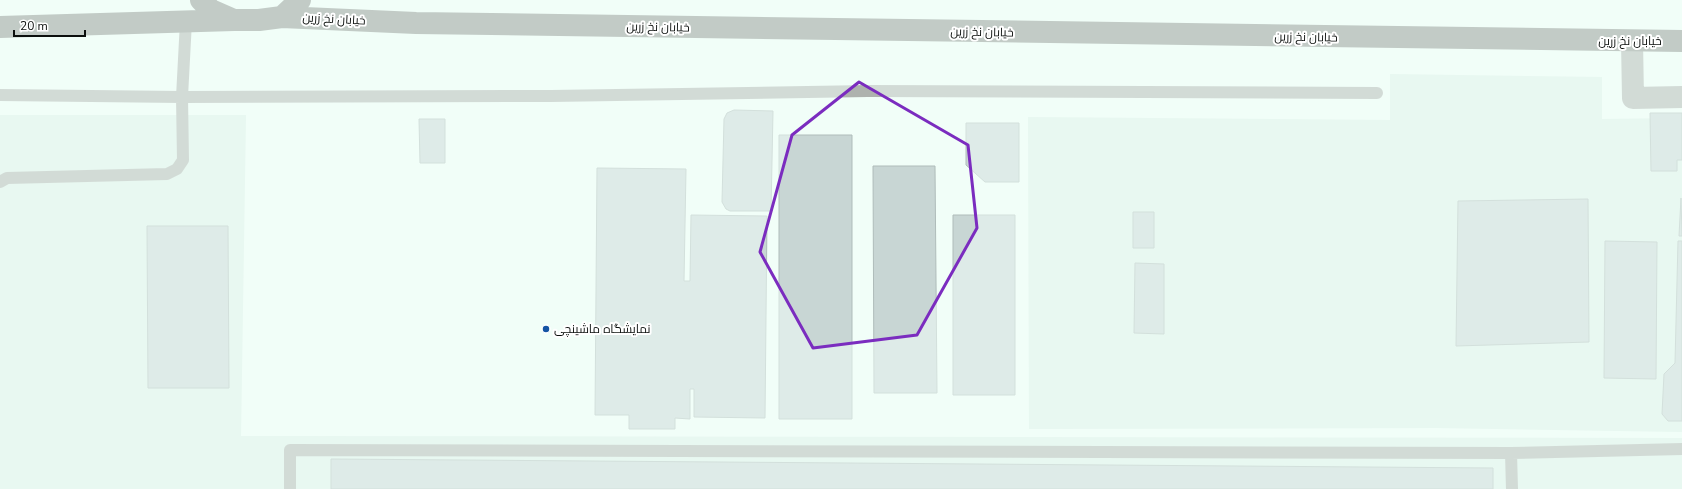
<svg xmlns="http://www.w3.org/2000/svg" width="1682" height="489" font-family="'Nunito Sans',Cairo,sans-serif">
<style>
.built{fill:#ddf1e8}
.building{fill:#c8d6d4;stroke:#afbcba}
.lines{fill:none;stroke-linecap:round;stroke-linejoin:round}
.lane{stroke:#aeb2ae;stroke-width:12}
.street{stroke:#aeb2ae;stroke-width:22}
.secondary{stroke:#898f8a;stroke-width:22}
.marked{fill:none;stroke:#7b2cbf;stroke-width:3;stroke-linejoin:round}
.poi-dot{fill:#1454a4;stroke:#fff;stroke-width:1.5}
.labels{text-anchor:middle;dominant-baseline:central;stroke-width:4;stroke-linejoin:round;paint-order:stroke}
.street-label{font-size:12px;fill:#0b0f0d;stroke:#fff}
.poi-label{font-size:12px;fill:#0b0f0d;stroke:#fff;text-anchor:start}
</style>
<rect width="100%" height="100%" fill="#f1fef8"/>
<path class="built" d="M1390 74 1602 77V119L1682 118V432L1437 428 1029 429 1028 117 1390 120Z
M0 115H246L241 436 1682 438V489H0Z"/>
<path class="building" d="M734 110 773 111 771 211H730L726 209 722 202 724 119 727 113Z
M1650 113H1682V160H1677V171H1651Z
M419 119H445V163H420Z
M966 123H1019V182H985L966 165Z
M779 135H852V419H779Z
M873 166H935L937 393H874Z
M597 168 686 169 684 281H690L691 215 767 216 765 418 694 417V389H690V419L675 418V429H629V415H595Z
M1681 198 1682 236H1679Z
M1588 199 1589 342 1456 346 1458 201Z
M1133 212H1154V248H1133Z
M953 215H1015V395H953Z
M147 226H228L229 388H148Z
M1605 241 1657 242 1656 379 1604 378Z
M1678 241H1682V421H1668L1662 414 1664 374 1675 363Z
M1135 263 1164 264V334L1134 333Z
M331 459 1493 468V489H331Z"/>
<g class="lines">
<path class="lane" d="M0 95 182 97 186 21
M0 182 7 178 167 174 177 169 183 160 182 97 551 96 868 91 1377 93
M1511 453 1512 489
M290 489V450L1511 453 1682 449"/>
<path class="street" d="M1632 41 1633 98 1682 97"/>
<path class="secondary" d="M201 0 211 10 234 20H259L282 17 300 0
M282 17 416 23 1682 41
M0 27 234 20"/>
</g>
<path d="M0 0H1682V489H0ZM859 82 968 145 977 228 917 335 813 348 760 252 792 135Z" fill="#f1fef8" fill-opacity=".55" fill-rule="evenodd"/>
<path class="marked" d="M859 82 968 145 977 228 917 335 813 348 760 252 792 135Z"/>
<circle class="poi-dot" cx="546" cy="329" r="4"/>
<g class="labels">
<g class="street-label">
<text transform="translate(334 19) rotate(3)">خیابان نخ زرین</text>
<text transform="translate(658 27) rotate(1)">خیابان نخ زرین</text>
<text transform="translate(982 32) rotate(1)">خیابان نخ زرین</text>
<text transform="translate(1306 37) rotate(1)">خیابان نخ زرین</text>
<text x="1630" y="41">خیابان نخ زرین</text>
</g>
<g class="poi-label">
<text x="554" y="329">نمایشگاه ماشینچی</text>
</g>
</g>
<path d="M14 30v6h71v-6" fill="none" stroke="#0b0f0d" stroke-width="2"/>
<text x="20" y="30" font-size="12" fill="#0b0f0d" stroke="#ffffff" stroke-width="3" paint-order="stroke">20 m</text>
</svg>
